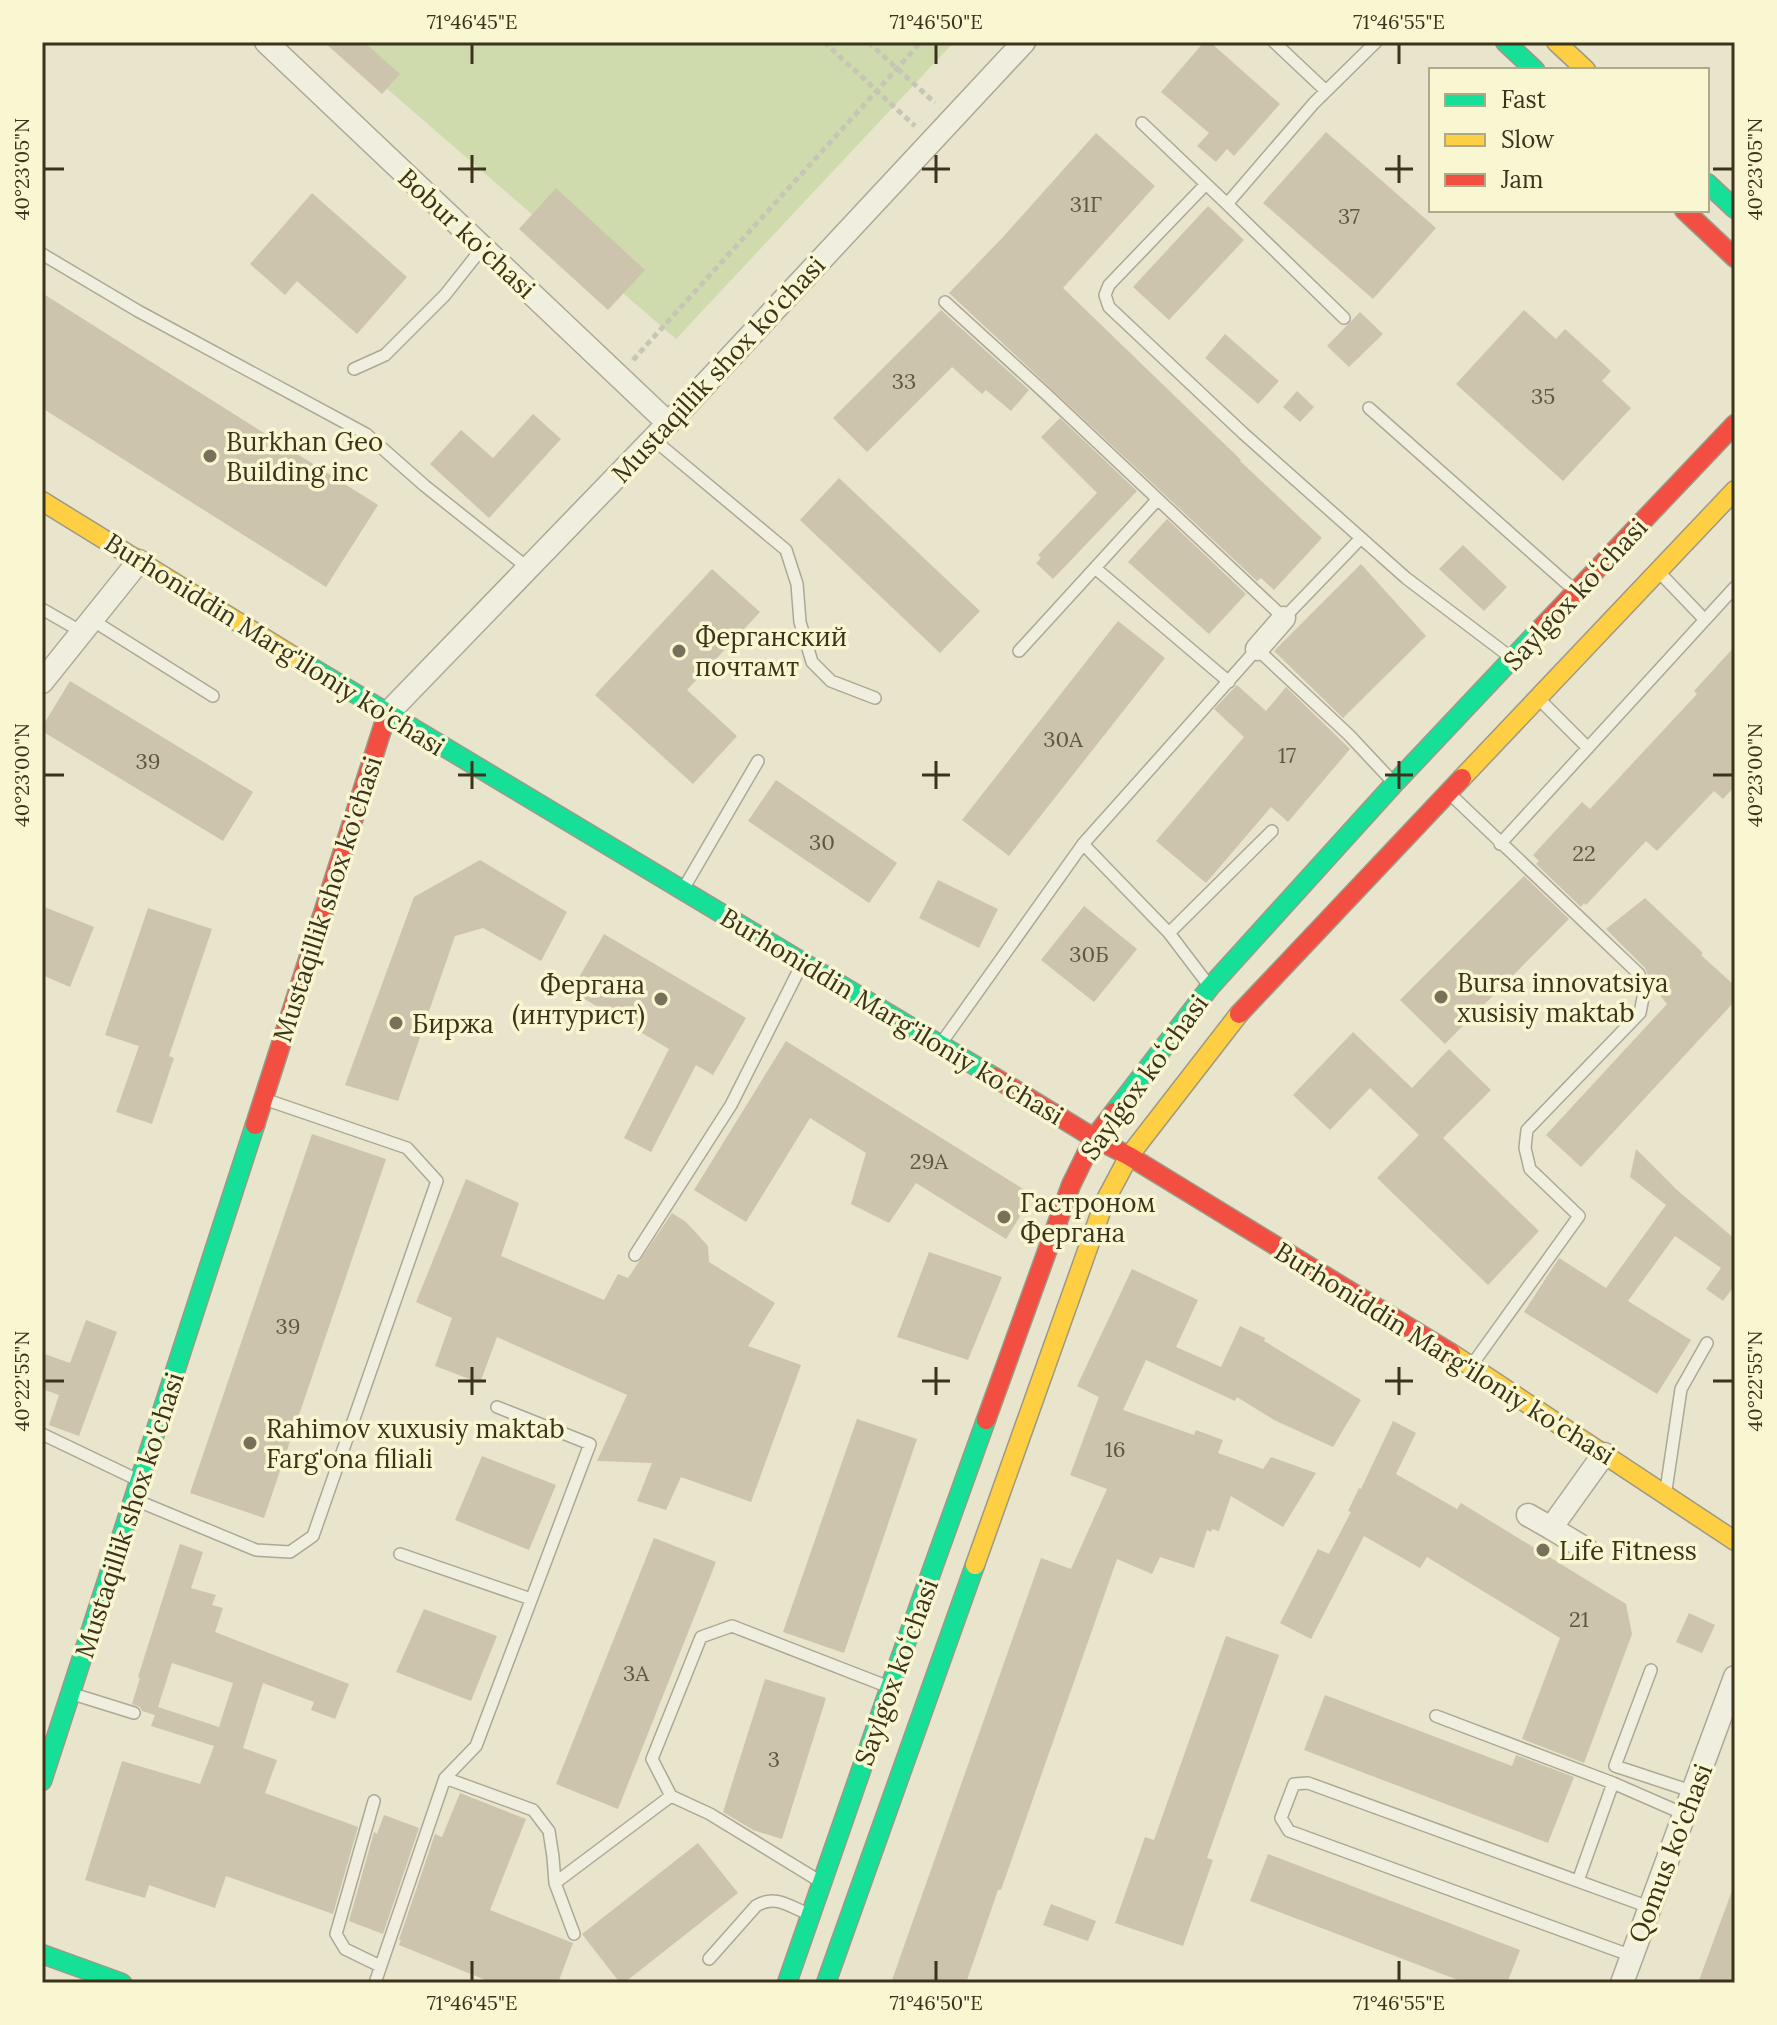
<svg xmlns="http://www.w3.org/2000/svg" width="1777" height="2025" font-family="Lora,serif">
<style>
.green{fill:#d0dbad}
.building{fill:#ccc4ad;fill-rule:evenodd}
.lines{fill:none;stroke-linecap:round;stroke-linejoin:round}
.lane-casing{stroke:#ada895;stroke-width:14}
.street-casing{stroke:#ada895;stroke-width:25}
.fast-casing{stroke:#9c9986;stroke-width:21}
.slow-casing{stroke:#9c9986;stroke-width:21}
.jam-casing{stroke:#9c9986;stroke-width:21}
.path{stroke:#c7c5b6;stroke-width:5;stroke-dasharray:6 4;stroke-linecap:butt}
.lane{stroke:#efeedf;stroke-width:11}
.street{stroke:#efeedf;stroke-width:22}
.fast{stroke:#16e098;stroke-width:18}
.slow{stroke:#ffcf43;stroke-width:18}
.jam{stroke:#f24e42;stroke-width:18}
.ticks{fill:none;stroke:#3c331c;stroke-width:3}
.poi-dot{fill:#78715a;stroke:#f9f7d2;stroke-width:3}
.labels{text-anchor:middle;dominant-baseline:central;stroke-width:7;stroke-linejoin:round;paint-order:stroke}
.number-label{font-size:22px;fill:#605740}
.street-label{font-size:26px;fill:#3c331c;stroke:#f9f7d2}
.poi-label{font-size:26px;fill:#3c331c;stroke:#f9f7d2;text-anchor:start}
.neatline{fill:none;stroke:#3c331c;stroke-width:3}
.ticks-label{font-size:20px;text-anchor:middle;fill:#3c331c}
</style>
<rect width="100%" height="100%" fill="#e8e5cc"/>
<path class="green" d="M333 42H954L676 339Z"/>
<path class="building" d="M324 42H364L400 74 382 94Z
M1204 42H1210L1280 104 1234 156 1227 149 1216 162 1197 146 1209 133 1161 92Z
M1326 132 1436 228 1373 299 1263 203Z
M1096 133 1155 186 1063 288 1241 460 1240 461 1322 538 1274 590 1261 578 1257 581 949 293 1004 236Z
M556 188 645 270 608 310 519 229Z
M312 193 407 277 357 334 297 281 285 295 250 264Z
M1208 206 1244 240 1169 320 1133 287Z
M42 293 378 505 326 587 42 408Z
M941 310 1029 390 1011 411 986 390 982 394 952 367 867 452 833 418Z
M1524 310 1556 339 1565 329 1611 371 1602 381 1631 408 1563 481 1456 384Z
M1360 312 1383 334 1349 367 1327 346Z
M1225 334 1279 381 1258 404 1205 358Z
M1297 391 1314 407 1300 422 1283 407Z
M533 414 561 439 489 518 430 464 461 430 493 458Z
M1060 418 1137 491 1053 579 1036 563 1041 558 1038 555 1097 493 1041 437Z
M839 478 980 611 940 653 800 520Z
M1167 519 1246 594 1209 634 1128 562Z
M1463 545 1507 587 1484 611 1439 569Z
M1361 564 1426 636 1343 718 1274 651Z
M712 569 760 612 687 690 737 736 693 784 595 695Z
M1118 621 1165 658 1009 856 962 820Z
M1735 646V786L1723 799 1714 791 1657 851 1646 841 1586 905 1584 903 1581 907 1536 864 1539 861 1533 855 1582 802 1590 809 1697 694 1694 691Z
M70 681 253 792 223 841 42 731V727Z
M1237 685 1266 711 1286 687 1350 749 1288 822 1271 807 1206 883 1156 841 1244 737 1214 709Z
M776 780 897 863 869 903 748 821Z
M480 860 567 912 541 961 483 928 455 936 398 1101 345 1085 414 897Z
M1524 876 1569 919 1445 1044 1400 1000Z
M938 880 998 909 979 948 919 918Z
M1645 898 1703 953 1701 955 1735 986V1001L1581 1167 1546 1135 1667 1004 1651 984 1645 968 1606 929Z
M42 906 94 927 70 987 42 975Z
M1084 906 1137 949 1094 1002 1041 960Z
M148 908 212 929 169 1056 174 1058 152 1124 116 1112 139 1046 105 1035Z
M604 934 746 1018 713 1075 696 1065 651 1152 624 1138 669 1049 571 991Z
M1353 1032 1412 1088 1449 1049 1491 1090 1443 1138 1539 1231 1488 1285 1377 1178 1419 1135 1370 1088 1330 1130 1293 1095Z
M786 1041 1033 1195 1006 1239 916 1183 889 1223 851 1204 866 1153 810 1118 746 1222 694 1190Z
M312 1134 386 1159 264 1518 190 1493Z
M1636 1149 1677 1190 1735 1239V1285L1723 1301 1706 1289 1721 1268 1675 1236 1628 1301 1691 1340 1657 1394 1524 1312 1559 1258 1606 1288 1666 1205 1630 1177Z
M466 1179 519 1203 501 1256 604 1300 618 1274 628 1278 672 1213 686 1222 708 1246 709 1262 775 1303 748 1346 801 1365 751 1502 681 1477 666 1510 637 1501 652 1463 597 1461 627 1395 497 1337 480 1383 435 1366 452 1318 416 1302Z
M929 1252 1002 1277 968 1360 897 1337Z
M1132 1269 1198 1300 1176 1347 1221 1367 1240 1326 1265 1338 1264 1341 1361 1400 1333 1447 1274 1420 1237 1397 1235 1401 1146 1360 1123 1410 1194 1435 1196 1430 1223 1440 1218 1453 1263 1469 1271 1457 1316 1473 1283 1527 1231 1496 1219 1531 1212 1529 1211 1532 1207 1530 1194 1568 1160 1557 1152 1574 1117 1559 1001 1890H998L966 1983H891L1041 1558 1071 1569 1107 1489 1070 1475 1099 1397 1077 1386Z
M86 1320 117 1332 79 1436 49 1425 59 1395 42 1389V1353L70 1363Z
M857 1419 917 1439 844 1653 783 1632Z
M1393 1421 1416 1433 1396 1474 1457 1509 1461 1503 1626 1604 1632 1634 1584 1763 1522 1739 1560 1638 1427 1557 1420 1568 1364 1536 1311 1639 1280 1623 1318 1549 1329 1554 1351 1512 1348 1511 1359 1488 1361 1489Z
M482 1456 556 1485 529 1550 455 1520Z
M654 1538 716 1562 618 1809 556 1784Z
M180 1544 203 1552 191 1588 216 1595 212 1605 223 1608 215 1632 349 1684 335 1719 311 1710 314 1702 263 1683 243 1748 277 1760 265 1793 358 1827 333 1914 226 1876 215 1908 149 1885 145 1898 85 1880 122 1761 200 1784 214 1746 151 1726 155 1715 142 1711 140 1707 132 1704 140 1678 138 1677ZM172 1663 233 1683 219 1727 158 1707Z
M424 1609 497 1636 471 1701 396 1672Z
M1689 1613 1715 1625 1702 1653 1676 1642Z
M1226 1636 1279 1655 1207 1858 1213 1860 1183 1946 1115 1923 1145 1837 1154 1840Z
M765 1679 826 1698 782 1839 753 1830 723 1812Z
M1325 1695 1512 1766 1516 1755 1574 1777 1548 1843 1304 1750Z
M460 1793 526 1819 490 1910 573 1943 558 1983H493L399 1945 401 1940H399L435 1834 442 1837Z
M384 1815 419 1828 383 1934 349 1921 374 1832 377 1834Z
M698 1843 738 1893 624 1983H620L582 1934Z
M1268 1854 1520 1950 1507 1983H1466L1250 1901Z
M1733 1888 1735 1889V1983H1698Z
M1051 1904 1096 1921 1088 1941 1043 1925Z"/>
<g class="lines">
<defs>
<path id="lane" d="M1274 42 1326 91
M1142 123 1227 204 1314 103 1376 42
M1206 184 1109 285 1105 295 1109 307 1244 434 1406 578 1509 656
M1227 204 1344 318
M42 254 138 311 366 434 425 486 528 568
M945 302 1045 393 1284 618 1361 538
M354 369 385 355 445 295 483 247
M1369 408 1573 589
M653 439 786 550 797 584 800 622 812 662 831 681 875 698
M1095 568 1229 682
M1659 572 1705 620
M42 609 82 632
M92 620 213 696
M1019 651 1157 500
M1540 700 1588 748
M1450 794 1639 974 1644 992 1640 1013 1527 1130 1525 1148 1530 1169 1579 1216 1474 1362
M1083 844 1257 649 1349 735 1393 782
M1500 844 1735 587
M685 886 758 761
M1207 983 1169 933 1272 831
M942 1042 1083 844 1169 933
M635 1255 731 1105 803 962
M42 1434 136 1479
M1666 1490 1681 1389 1707 1343
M138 1501 256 1550 290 1552 313 1536 437 1181 407 1148 267 1100
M400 1554 531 1599
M1651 1670 1615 1766 1694 1792
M73 1694 134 1713
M1436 1716 1613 1783 1684 1814
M445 1778 533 1810 549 1831 553 1857 555 1883 574 1934
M374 1801 336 1934 345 1949 380 1966
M1578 1881 1613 1783
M821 1882 710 1814 671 1796 652 1759 701 1637 732 1626 889 1687
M555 1883 671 1796
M1632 1956 1289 1831 1281 1818 1294 1784 1308 1783 1649 1907
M709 1959 756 1906C775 1894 789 1906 808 1914
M375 1983 445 1778 476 1746 590 1444 497 1407"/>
<path id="street" d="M266 42 668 423
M1257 649 1284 618
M42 682 139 561
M387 714 683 408 1024 42
M1528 1515 1551 1528
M1586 1549 1551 1528 1604 1454
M1622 1983 1735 1677"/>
<path id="fast" d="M1505 42 1535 70
M1707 183 1735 209
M306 664 994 1077
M1114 1112 1210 987 1394 784 1542 627
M42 1781 255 1125
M42 1954 122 1983
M787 1983 890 1687 986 1420
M826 1983 975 1565"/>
<path id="slow" d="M1556 42 1586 70
M42 501 306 664
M1462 778 1735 490
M1451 1353 1735 1541
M975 1565 1104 1203 1129 1156 1239 1014"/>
<path id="jam" d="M1684 210 1735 258
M1542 627 1735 424
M1239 1014 1462 778
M994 1077 1094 1138 1129 1156 1451 1353
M255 1125 387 714
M986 1420 1071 1185 1094 1138 1114 1112"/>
</defs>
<use href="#lane" class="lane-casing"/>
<use href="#street" class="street-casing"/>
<use href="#fast" class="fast-casing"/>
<use href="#slow" class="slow-casing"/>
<use href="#jam" class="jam-casing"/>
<path class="path" d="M824 42 915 126
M868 42 935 103
M633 360 921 42"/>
<use href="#lane" class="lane"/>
<use href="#street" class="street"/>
<use href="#fast" class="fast"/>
<use href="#slow" class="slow"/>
<use href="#jam" class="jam"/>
</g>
<path class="ticks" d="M472 44V64M936 44V64M1399 44V64M472 155V183M936 155V183M1399 155V183M44 169H64M458 169H486M922 169H950M1385 169H1413M1713 169H1733M472 761V789M936 761V789M1399 761V789M44 775H64M458 775H486M922 775H950M1385 775H1413M1713 775H1733M472 1367V1395M936 1367V1395M1399 1367V1395M44 1381H64M458 1381H486M922 1381H950M1385 1381H1413M1713 1381H1733M472 1961V1981M936 1961V1981M1399 1961V1981"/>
<g class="poi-dot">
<circle cx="210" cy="456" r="8"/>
<circle cx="679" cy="651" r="8"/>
<circle cx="1441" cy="997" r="8"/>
<circle cx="661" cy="999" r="8"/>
<circle cx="396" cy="1023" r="8"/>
<circle cx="1004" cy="1217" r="8"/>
<circle cx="250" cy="1443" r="8"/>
<circle cx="1543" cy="1550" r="8"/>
</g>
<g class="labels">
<g class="number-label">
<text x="1086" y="204">31Г</text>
<text x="1349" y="216">37</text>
<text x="904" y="381">33</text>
<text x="1543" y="396">35</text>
<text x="1063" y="739">30А</text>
<text x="1287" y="755">17</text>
<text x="148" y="761">39</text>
<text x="822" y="842">30</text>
<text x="1584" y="853">22</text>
<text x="1089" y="954">30Б</text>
<text x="929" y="1161">29А</text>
<text x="288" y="1326">39</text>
<text x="1115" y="1449">16</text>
<text x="1579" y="1619">21</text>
<text x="636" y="1673">3А</text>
<text x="774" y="1759">3</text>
</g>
<g class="street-label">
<text transform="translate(467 233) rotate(43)">Bobur ko'chasi</text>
<text transform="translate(718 369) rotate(-47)">Mustaqillik shox ko'chasi</text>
<text transform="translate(1575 594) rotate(-47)">Saylgox koʻchasi</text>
<text transform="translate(275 644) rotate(32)">Burhoniddin Marg'iloniy ko'chasi</text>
<text transform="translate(327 899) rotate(-72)">Mustaqillik shox ko'chasi</text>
<text transform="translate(892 1016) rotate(31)">Burhoniddin Marg'iloniy ko'chasi</text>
<text transform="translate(1144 1077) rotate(-54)">Saylgox koʻchasi</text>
<text transform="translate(1445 1353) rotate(32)">Burhoniddin Marg'iloniy ko'chasi</text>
<text transform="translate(129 1515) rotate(-72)">Mustaqillik shox ko'chasi</text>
<text transform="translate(896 1672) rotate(-70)">Saylgox koʻchasi</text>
<text transform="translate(1670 1853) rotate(-69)">Qomus ko'chasi</text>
</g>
<g class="poi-label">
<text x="226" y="441">Burkhan Geo<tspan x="226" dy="30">Building inc</tspan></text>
<text x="695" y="636">Ферганский<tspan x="695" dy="30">почтамт</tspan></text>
<text x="1457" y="982">Bursa innovatsiya<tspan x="1457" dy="30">xusisiy maktab</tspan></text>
<text x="645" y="984" text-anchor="end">Фергана<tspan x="645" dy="30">(интурист)</tspan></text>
<text x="412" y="1023">Биржа</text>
<text x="1020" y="1202">Гастроном<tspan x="1020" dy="30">Фергана</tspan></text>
<text x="266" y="1428">Rahimov xuxusiy maktab<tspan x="266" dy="30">Farg'ona filiali</tspan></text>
<text x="1559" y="1550">Life Fitness</text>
</g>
</g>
<rect width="1777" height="2025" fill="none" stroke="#f9f7d2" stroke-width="88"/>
<rect x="1429" y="68" width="280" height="144" fill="#f9f7d2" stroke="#ada989" stroke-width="2"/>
<rect x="1445" y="94" width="40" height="12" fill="#16e098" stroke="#ada989" stroke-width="2"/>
<text x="1501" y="108" font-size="24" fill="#3c331c">Fast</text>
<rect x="1445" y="134" width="40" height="12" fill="#ffcf43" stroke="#ada989" stroke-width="2"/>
<text x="1501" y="148" font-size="24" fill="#3c331c">Slow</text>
<rect x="1445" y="174" width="40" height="12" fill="#f24e42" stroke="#ada989" stroke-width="2"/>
<text x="1501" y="188" font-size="24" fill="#3c331c">Jam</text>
<rect x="44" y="44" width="1689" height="1937" class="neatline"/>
<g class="ticks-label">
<text x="472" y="29">71°46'45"E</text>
<text x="936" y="29">71°46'50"E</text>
<text x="1399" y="29">71°46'55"E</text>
<text transform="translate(22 169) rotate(-90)" y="7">40°23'05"N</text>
<text transform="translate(1755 169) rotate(-90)" y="7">40°23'05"N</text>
<text transform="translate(22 775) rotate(-90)" y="7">40°23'00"N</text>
<text transform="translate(1755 775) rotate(-90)" y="7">40°23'00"N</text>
<text transform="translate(22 1381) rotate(-90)" y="7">40°22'55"N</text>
<text transform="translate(1755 1381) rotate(-90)" y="7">40°22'55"N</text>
<text x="472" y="2010">71°46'45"E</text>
<text x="936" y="2010">71°46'50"E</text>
<text x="1399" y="2010">71°46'55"E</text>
</g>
</svg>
